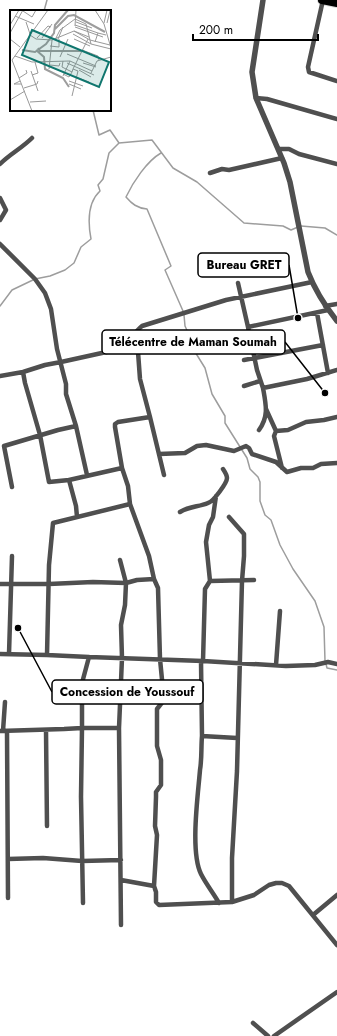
<svg xmlns="http://www.w3.org/2000/svg" width="337" height="1036" font-family="Jost,sans-serif">
<style>
.lines{fill:none;stroke-linecap:round;stroke-linejoin:round}
.stream{stroke:#9d9d9d;stroke-width:1.5}
.trunk-casing{stroke:#dbdbdb;stroke-width:10}
.minor{stroke:#4f4f4f;stroke-width:4.5}
.tertiary{stroke:#4f4f4f;stroke-width:5.5}
.trunk{stroke:#000;stroke-width:8}
.inset-river{fill:none;stroke:#9d9d9d;stroke-width:2}
.inset-road{fill:none;stroke:#999;stroke-width:1}
.view{fill:#0f766e;fill-opacity:0.15;stroke:#0f766e;stroke-width:2}
.inset-edge{fill:none;stroke:#000;stroke-width:2}
.leader{fill:none;stroke:#000;stroke-width:1.5}
.callout-dot{fill:#000;stroke:#fff;stroke-width:1.5}
.callout{fill:#fff;stroke:#000;stroke-width:1.5}
.callout-label{font-size:12px;text-anchor:middle;font-weight:bold;fill:#000}
</style>
<rect width="100%" height="100%" fill="#fff"/>
<g class="lines">
<path class="stream" d="M44 11 47 0
M93 110 99 135 110 130 119 143 152 140 173 168 197 182 244 223 283 226 291 230 298 227
M161 153C147 161 133 182 126 197 132 204 137 208 147 209L171 266 165 270 183 311
M301 226 325 228 337 235
M0 306 12 290 35 279 50 276 65 270 74 263 81 247 91 239C88 223 87 203 100 191L98 185 103 179 109 153 119 143
M184 315 185 326 190 337 192 347 205 368 212 394 225 416V423L247 458 250 469 258 477 260 482V501L265 515 271 520 280 545 293 569 315 601 324 627 325 661
M326 664 327 668 337 670"/>
<defs>
<path id="trunk" d="M322 0 337 3"/>
</defs>
<use href="#trunk" class="trunk-casing"/>
<path class="minor" d="M323 0 308 67 309 72 337 81
M256 98 267 99 337 119
M279 149H289L299 154 337 164
M0 164C10 154 22 148 32 138
M210 173 222 169 229 170 282 158
M0 198 6 210 0 220
M0 244 35 279 45 293 51 309 57 349 66 384V394L76 426 87 475
M238 283 248 327 257 370 263 388 307 379 337 370
M325 306 337 304
M317 313 328 373
M248 327 328 310
M133 336 138 352 140 379 150 417 164 475
M244 360 323 345
M0 376 23 372 45 365 61 362 120 349C130 344 133 333 142 326L226 300 312 282
M244 386 260 381
M266 409 276 431 288 430 306 422 324 420 337 417
M259 430C269 416 266 405 263 388
M276 431 274 436 282 468
M159 454 185 453 197 446 206 445 234 451 246 446 249 448 252 454 276 462 287 472 301 468H313L321 464 337 463
M122 468 115 427V424L118 422 150 417
M69 480 76 506 77 517
M12 487 4 446 58 430 76 426
M180 512C190 506 199 507 208 503 213 502 227 483 227 478 227 475 225 472 223 469
M229 517 244 534V556L242 581 237 771 232 858V902
M120 560 126 583 125 605 121 625 122 658 119 728 121 925
M154 579 158 588 160 659 164 700 157 709V746L161 760V785L156 792V797L155 826 157 835 154 886
M210 581 206 542 209 525 213 517 216 496
M0 584H49L93 582 126 583 137 580 154 579 149 556 130 504 128 486 122 468 69 480 49 482 40 435 25 383 23 372
M0 654 47 655
M9 654 12 556
M89 657 47 655 49 565 53 523 130 504
M201 661 202 736 237 738
M203 661 205 589 210 581 254 580
M276 665 280 611
M46 730 47 826
M0 731 64 729 82 728V683L89 657 203 661 286 666 315 665 328 662 337 664
M3 731 5 702
M7 731 8 898
M202 736C201 747 202 758 200 770 198 795 190 852 201 874 206 884 214 894 219 903
M8 859 43 858 82 861 121 860
M121 880 154 886 156 892V902L159 905 232 902 254 895 269 885 276 883H282L289 886 337 945
M83 903 81 797 82 728H119
M313 915 337 895
M253 1023 268 1036
M274 1036 337 992"/>
<path class="tertiary" d="M263 0 252 72 256 98 284 163 290 182 308 272C315 290 325 306 337 321"/>
<use href="#trunk" class="trunk"/>
</g>
<g transform="translate(10 10)">
<rect width="101" height="101" fill="#fff"/>
<path class="inset-river" d="M45 19 58 6 64 5 95 22M28 38 30 41H71M12 40 25 42 36 34 44 23 45 15 58 0M26 40 34 47 35 59 53 68 59 77"/>
<path class="inset-road" d="M85 0 94 14 101 38M13 1 22 7 26 0M5 6 24 14M16 12 20 24M66 12 82 18M94 13 97 0M97 13 100 1M0 15 9 0M65 15 88 23M65 16 66 0M65 17 93 27M64 21 80 30 100 35M64 21 79 27M0 23 13 0M63 24 81 34 101 39M20 25 26 29 42 30 64 21M27 28 38 16 41 17M32 28 42 14M0 29 10 37M48 29 53 17M64 29 80 36M45 30 50 20 65 9 76 14 81 34M85 32 88 23 96 25M40 36 49 37V29M72 40 88 46 89 50M57 44 86 56M5 46 22 52 60 51 53 66M50 47 58 29M53 51 52 57 62 62 63 59M60 51 82 61M57 53 84 65M73 53 86 57M40 55 49 56 50 53M39 59 42 30M69 60 81 67M21 61 28 81M81 63 87 51 101 47M53 64 59 67 62 62M22 65 28 63 25 52M66 67 79 72M9 68 17 63 16 60M10 71 4 74H11M59 71 73 76M59 74 71 79M14 78 27 74 28 71M62 86 68 61 63 59 78 29M0 90 15 81M20 92 36 91M22 101 2 50 38 0"/>
<path class="view" d="M22 20 99 52 89 77 12 45Z"/>
<rect width="101" height="101" class="inset-edge"/>
</g>
<path class="leader" d="M298 318L289 265M325 393L285 342M18 628L52 692"/>
<g class="callout-dot">
<circle cx="298" cy="318" r="4"/>
<circle cx="325" cy="393" r="4"/>
<circle cx="18" cy="628" r="4"/>
</g>
<g class="callout">
<rect x="198" y="253" width="91" height="24" rx="4"/>
<rect x="102" y="330" width="183" height="24" rx="4"/>
<rect x="52" y="680" width="151" height="24" rx="4"/>
</g>
<g class="callout-label">
<text x="244" y="269">Bureau GRET</text>
<text x="193" y="346">Télécentre de Maman Soumah</text>
<text x="127" y="696">Concession de Youssouf</text>
</g>
<path d="M193 34v6h125v-6" fill="none" stroke="#000000" stroke-width="2"/>
<text x="199" y="34" font-size="12" fill="#000000" stroke="#ffffff" stroke-width="3" paint-order="stroke">200 m</text>
</svg>
